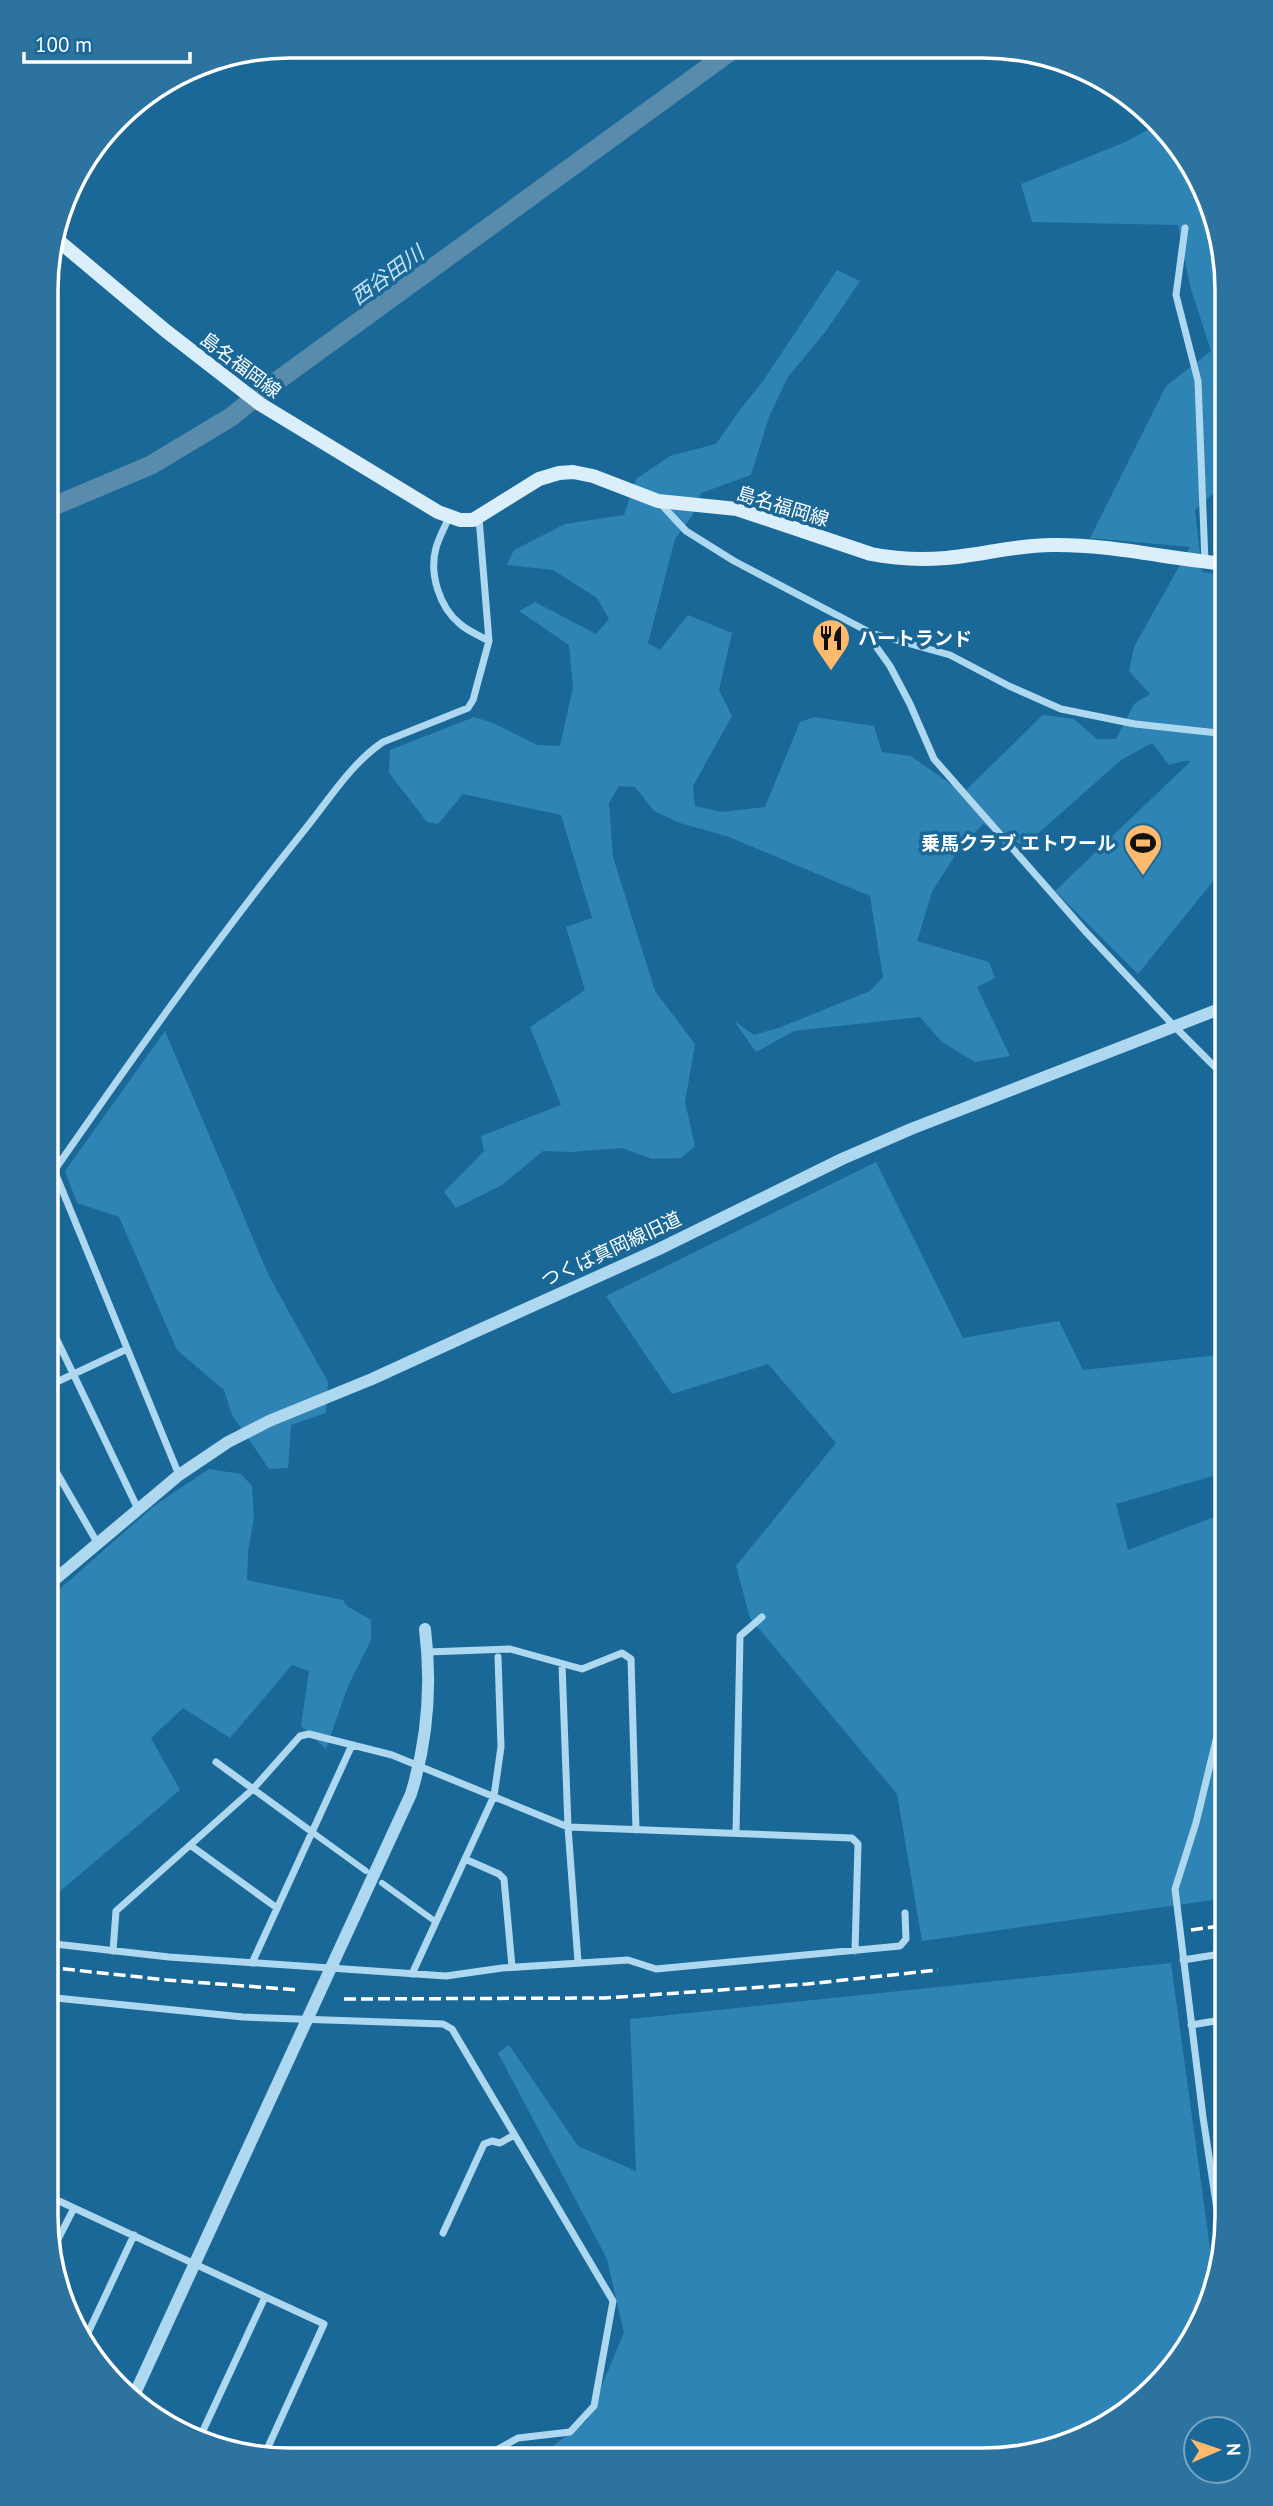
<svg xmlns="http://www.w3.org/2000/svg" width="1273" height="2506" font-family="'PT Sans','Noto Sans JP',sans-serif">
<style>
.green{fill:#2e84b4}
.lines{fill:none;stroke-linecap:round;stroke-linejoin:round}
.river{stroke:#598cac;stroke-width:19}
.pedestrian{stroke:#add8f0;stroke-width:6}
.minor{stroke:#add8f0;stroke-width:7}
.tertiary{stroke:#add8f0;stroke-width:12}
.secondary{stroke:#dbeffb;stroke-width:14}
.rail{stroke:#fff;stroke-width:3.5;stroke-dasharray:12 5;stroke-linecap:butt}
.labels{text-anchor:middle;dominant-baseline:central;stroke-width:7;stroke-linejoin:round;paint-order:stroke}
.street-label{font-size:19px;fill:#fff;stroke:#1a6897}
.poi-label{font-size:19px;font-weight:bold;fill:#fff;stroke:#1a6897;text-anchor:start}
.water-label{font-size:21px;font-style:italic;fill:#c1e4f8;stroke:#1a6897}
.rim{fill:none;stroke:#fff;stroke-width:3.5}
</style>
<rect width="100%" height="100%" fill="#1a6897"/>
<path class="green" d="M1157 125 1215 211 1227 289V471L1216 491 1195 510 1202 572 1227 575V604L1219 624 1227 625V736L1217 758 1227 760V864L1138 974 1055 891 1191 761H1182L1169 765 1152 743 1121 760 1024 846 983 824 959 849 932 892 917 941 989 962 995 978 977 987 1010 1056 975 1062 942 1042 920 1017 794 1031 756 1052 734 1021 754 1035 781 1027 870 991 883 977 870 896 729 837 680 823 654 811 635 787 619 786 609 803 613 857 655 991 695 1044 685 1102 695 1146 681 1158 652 1159 622 1148 571 1152 543 1151 502 1185 456 1208 444 1192 484 1151 481 1136 561 1105 530 1027 585 990 566 927 592 918 561 815 463 794 438 824 427 822 389 773 390 750 474 717 493 723 537 745 560 746 573 687 569 645 519 611 535 602 596 634 609 619 597 598 553 570 507 565 514 550 565 524 624 515 636 479 670 456 716 444 739 411 763 381 837 270 860 281 826 331 788 377 769 417 751 475 701 493 692 516 675 539 648 643 660 650 688 615 732 633 719 690 732 716 693 786 695 806 722 812 765 807 800 722 814 717 874 726 882 752 911 756 963 793 1043 715 1074 719 1097 739H1116L1134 704 1150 694 1129 671 1134 647 1190 547 1090 538 1166 386 1211 351 1190 286 1178 225 1032 222 1021 184 1123 143Z
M165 1031 269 1276 328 1382 326 1413 291 1425 288 1468 269 1469 232 1415 224 1390 177 1350 119 1217 77 1203 65 1171Z
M876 1162 963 1338 1059 1321 1083 1370 1227 1354V1472L1116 1504 1128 1550 1227 1512V1898L922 1941 897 1794 750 1618 736 1566 836 1443 768 1364 672 1394 606 1296Z
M209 1469 241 1474 252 1486 254 1517 248 1553 247 1580 343 1600 347 1606 371 1620V1640L348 1686 326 1749 301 1726 309 1671 292 1665 230 1738 183 1708 151 1738 180 1790 58 1893H46V1601L154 1506Z
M1171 1963 1215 2285 1209 2310 1177 2365 1120 2419 1062 2448 984 2460 536 2459 587 2420 624 2333 607 2259 498 2053 509 2045 578 2146 636 2171 630 2019Z"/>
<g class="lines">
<path class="river" d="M47 509 151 465 231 417 262 392 735 48"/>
<path class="pedestrian" d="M312 1832 366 1871
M382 1883 436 1922"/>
<path class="minor" d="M1185 228 1176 295 1198 381 1205 562
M659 502 686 531 734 561 871 633 950 655 1009 686 1061 709 1135 724 1227 734
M449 517C445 527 439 537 436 548 429 573 439 607 460 624 468 631 480 636 489 641
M871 633 875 645 890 666 910 704 934 759 1085 931 1175 1027 1227 1079
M54 1170 179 1475
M47 1181C129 1063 212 945 302 833 327 803 350 764 383 742L468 708 473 700 489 641 479 518
M46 1317 138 1509
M46 1387 127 1349
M46 1454 98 1544
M427 1652 510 1649 582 1669 622 1653 631 1659 636 1830
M562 1664 568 1827 578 1962
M216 1762 312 1832
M736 1833 740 1636 762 1617
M190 1845 277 1908
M465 1859 499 1874 504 1879 512 1967
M46 1943 169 1957 446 1976 502 1968 628 1960 656 1969 900 1946 906 1939 905 1913
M113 1951 116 1911 253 1789 300 1736 309 1734 392 1755 568 1827 852 1838 858 1844 855 1951
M1183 1960 1227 1953
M252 1963 352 1745
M412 1974 494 1796 501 1747 498 1657
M46 1997 243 2017 443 2024 452 2029 613 2301 594 2406 570 2432 518 2438 480 2459
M1191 2025 1227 2019
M46 2195 324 2324 263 2458
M443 2233 484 2144 492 2141 500 2143 514 2135
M1223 2249 1203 2117 1175 1889 1196 1823 1227 1695
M51 2253 74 2208
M86 2337 134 2235
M155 2418 234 2451
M200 2437 265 2297"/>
<path class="tertiary" d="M46 1587 179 1475 228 1442 269 1421 372 1379 479 1330 659 1249 842 1159 911 1129 1227 1006
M131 2402 411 1794C428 1739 432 1686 425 1629"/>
<path class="secondary" d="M54 237 166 331 260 404 438 512 460 520H473L539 479 559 473 573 472 593 476 658 501 737 509 871 554C896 559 920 560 946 558 981 555 1016 545 1052 545 1110 544 1169 559 1227 564"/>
<path class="rail" d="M1191 1930 1227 1925
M46 1967 167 1980 298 1990
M344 1999 605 1998 807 1984 938 1970"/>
</g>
<defs>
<symbol id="restaurant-pin" viewBox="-11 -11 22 30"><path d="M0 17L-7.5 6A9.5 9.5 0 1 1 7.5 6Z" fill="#ffba6d" stroke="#1a6897"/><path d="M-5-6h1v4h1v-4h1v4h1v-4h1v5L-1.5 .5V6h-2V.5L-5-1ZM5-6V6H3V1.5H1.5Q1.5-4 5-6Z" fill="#111"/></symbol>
<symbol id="stadium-pin" viewBox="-11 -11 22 30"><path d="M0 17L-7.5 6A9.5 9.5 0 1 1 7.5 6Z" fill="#ffba6d" stroke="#1a6897"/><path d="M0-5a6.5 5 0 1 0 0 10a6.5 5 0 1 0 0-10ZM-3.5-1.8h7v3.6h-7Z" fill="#111"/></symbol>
</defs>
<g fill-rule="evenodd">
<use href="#restaurant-pin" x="809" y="616" width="44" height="60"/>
<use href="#stadium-pin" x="1121" y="821" width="44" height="60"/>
</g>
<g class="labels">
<g class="street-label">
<text transform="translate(241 365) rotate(37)">島名福岡線</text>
<text transform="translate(783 506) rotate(17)">島名福岡線</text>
<text transform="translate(611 1249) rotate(-25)">つくば真岡線旧道</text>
</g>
<g class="poi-label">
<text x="858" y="638">ハートランド</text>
<text x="1116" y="843" text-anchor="end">乗馬クラブ エトワール</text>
</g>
<g class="water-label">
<text transform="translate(387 275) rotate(-36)">西谷田川</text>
</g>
</g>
<path d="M0 0H1273V2506H0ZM290 58H983A232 232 0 0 1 1215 290V2216A232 232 0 0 1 983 2448H290A232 232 0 0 1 58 2216V290A232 232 0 0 1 290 58Z" fill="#2c749f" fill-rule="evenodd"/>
<path class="rim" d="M290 58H983A232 232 0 0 1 1215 290V2216A232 232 0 0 1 983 2448H290A232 232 0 0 1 58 2216V290A232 232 0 0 1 290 58Z"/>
<g transform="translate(1217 2450) rotate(88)"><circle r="33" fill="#1a6897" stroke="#76a4c1" stroke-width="2"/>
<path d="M0-5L12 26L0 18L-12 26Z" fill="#ffba6d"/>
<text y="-10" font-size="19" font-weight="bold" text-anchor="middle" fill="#ffffff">N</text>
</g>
<path d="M24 52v10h166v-10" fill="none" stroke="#ffffff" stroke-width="3.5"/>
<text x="35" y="52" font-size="21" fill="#ffffff" stroke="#1a6897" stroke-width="5" paint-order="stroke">100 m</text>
</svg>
